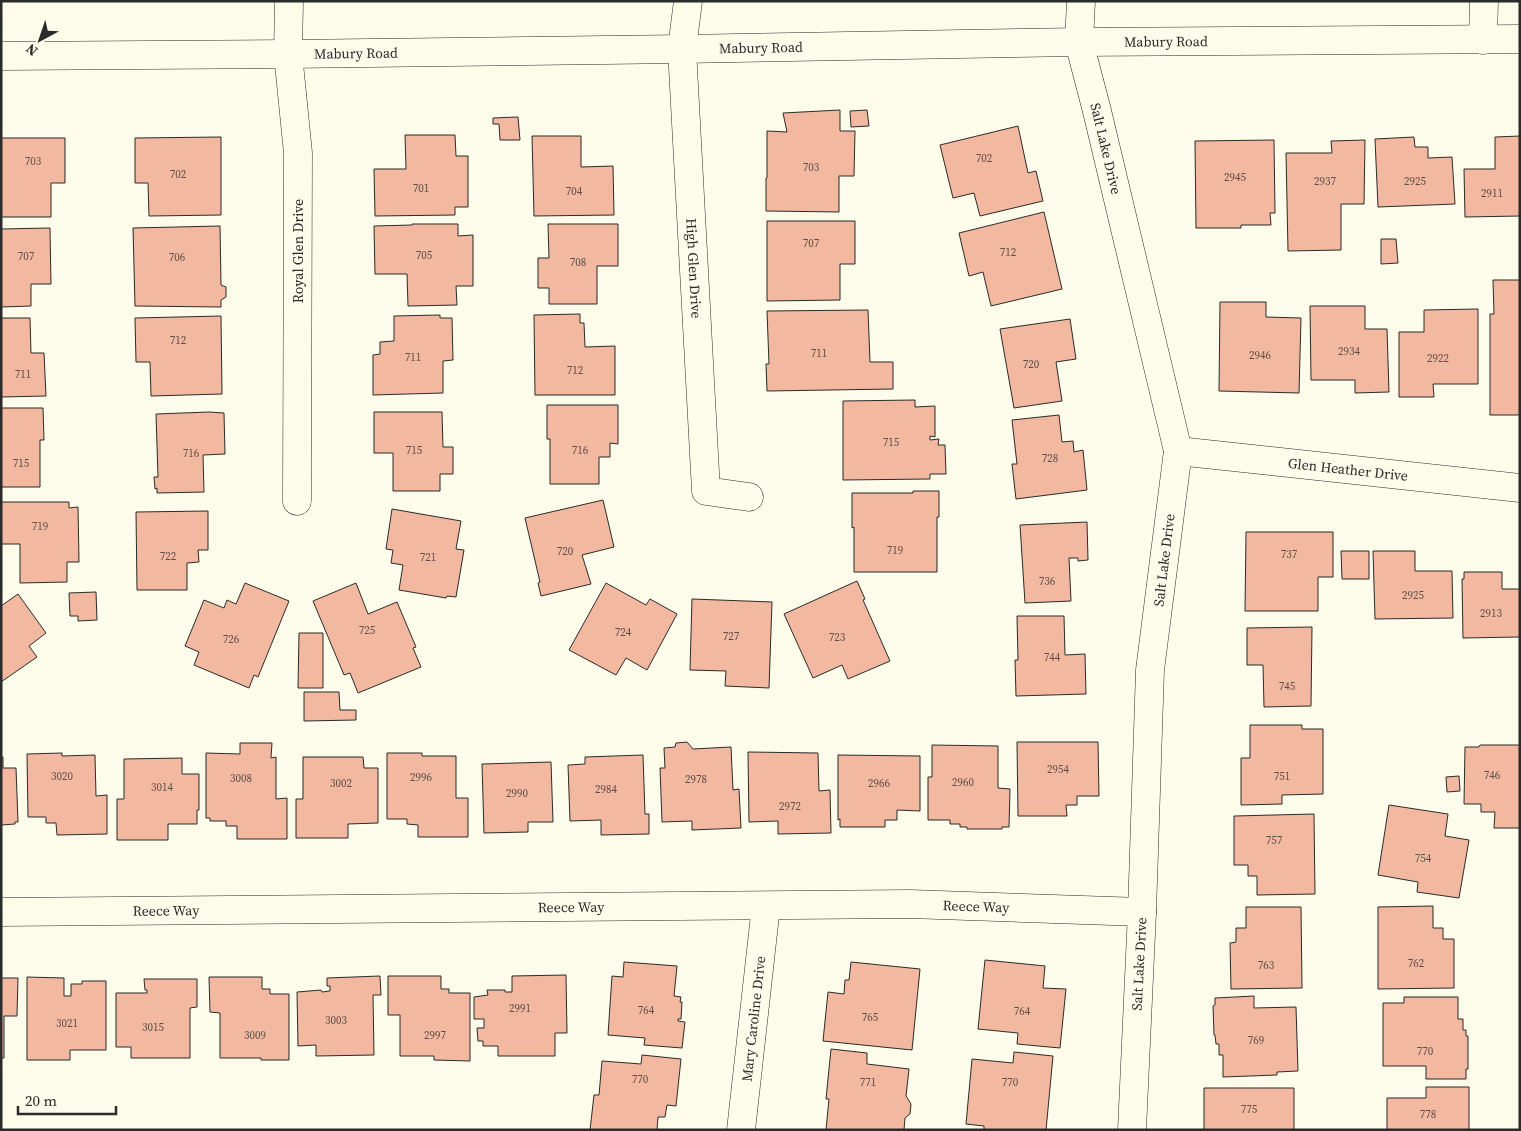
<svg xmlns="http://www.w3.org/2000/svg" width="1521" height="1131" font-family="'Source Serif 4',serif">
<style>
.building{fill:#f2b8a0;stroke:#2b2b2b}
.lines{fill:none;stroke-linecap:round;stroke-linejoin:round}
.minor-casing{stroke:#2b2b2b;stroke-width:29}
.secondary-casing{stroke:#2b2b2b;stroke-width:29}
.minor{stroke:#fdfbea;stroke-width:28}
.secondary{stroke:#fdfbea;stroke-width:28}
.labels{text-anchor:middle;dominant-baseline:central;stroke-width:4;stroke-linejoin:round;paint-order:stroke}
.number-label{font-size:11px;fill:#5d4e48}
.street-label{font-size:14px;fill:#2b2b2b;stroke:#fdfbea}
</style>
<rect width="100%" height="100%" fill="#fdfbea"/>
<path class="building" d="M840 110V131H855L854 176H839V212L766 211V178H767V131L787 132 783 113Z
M867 110 869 126 851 127 850 111Z
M518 117 520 140H500L499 124H493V118Z
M1018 126 1028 173 1036 171 1043 201 980 216 974 193 953 198 940 145Z
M405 135H455L456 156H468V207H455V215L375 216 374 169H406Z
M532 136H581V167L613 166 614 215 534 216Z
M1520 136V216L1465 217 1464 169H1495V137Z
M221 137V215L149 216 148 183H135V138Z
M1414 137 1415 147H1428V158L1452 157 1455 204 1378 207 1375 139Z
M1 138H65V183H51V217H1Z
M1274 140 1275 213H1270L1271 225H1241V228H1196L1195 141Z
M1365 140 1364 204H1341V250L1288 251 1286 153H1332L1331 141Z
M1044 212 1062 289 991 306 983 272 969 276 959 233Z
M767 221H855V264H840V300L767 301Z
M412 224H458V236L473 235V286H456L457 305 408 306 407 274H375L374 226 412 225Z
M548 224H618V266H597V304H549V288H538V258H549Z
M220 226 221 285 226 287V297L221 300V307L135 306 133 228Z
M50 228 51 284H31V306L1 307V229Z
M1381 239H1396L1398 263 1381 264Z
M1493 280H1520V415H1490V314H1494Z
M1220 302H1266V317L1301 318 1299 393 1219 391Z
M1310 306H1365V329H1387L1389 392 1355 393V380H1311Z
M1478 309V384H1433L1434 397H1399V332H1424V310Z
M868 310 870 362H893V389L767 391 766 364H769L767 311Z
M580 314V323H584L585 347 615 346V395H535L534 315Z
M440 315V318H452L453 360 443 361V393L373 395V355L380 354V342L394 341V316Z
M221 316 222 394 151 396 150 362H136L135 318Z
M1 318H30L31 353H44L46 396 1 397Z
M1070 319 1076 359 1056 362 1062 401 1014 408 1000 329Z
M915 400V407L935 406V437L930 436V440L939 439 938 445H945L946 474H930V479L843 480V401Z
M547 405H618V444L610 443V457H599V484H550V439H547Z
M1 408H43L44 440H40V487H1Z
M209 412 224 413 225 454 203 455 204 492 157 493V488L155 489 154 477H158L156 414Z
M374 412H442L443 447H453V474H440V491H393V453H374Z
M1059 415 1062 442 1073 441 1074 452 1083 450 1087 490 1016 499 1012 464H1017L1012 420Z
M913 491H939V517H937V572H854V527L852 528V493H913Z
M603 500 614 547 582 555 591 584 541 596 538 583 540 582 525 518Z
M1 502H69V508L78 507 79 562H67V582L20 583V544H1Z
M392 509 461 521 456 549 464 550 456 597 447 596 446 598 399 590 403 565 391 563 393 550 386 549Z
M208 511V550H198L199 562 187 563V590H137L136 512Z
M1087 522 1088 560 1078 561V558H1069L1071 601 1025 603 1020 525Z
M1246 532H1333V577H1318V611H1245Z
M1341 551H1369V579H1342Z
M1373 551H1415V571H1452L1453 618 1375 619Z
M1464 572H1502V589H1520V637L1463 638 1462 579H1464Z
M857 581 865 599 863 600 890 661 848 679 842 665 813 678 784 614Z
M245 583 289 601 258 677 254 675 249 688 194 665 199 652 185 646 204 600 224 608 227 600 236 604Z
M356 583 368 614 397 602 416 647 413 648 421 667 358 693 350 673 344 675 313 601Z
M606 583 646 605 650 599 677 614 647 670 626 658 616 675 569 650Z
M96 592 97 620 78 621V616H70L69 593Z
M18 594 46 633 29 646 37 657 1 682V606Z
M692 599 772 602 769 688 725 686 726 671 690 670Z
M1017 616H1064L1065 655 1085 654 1086 694 1016 696 1015 660H1018Z
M1312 627 1311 706 1264 707 1263 665H1247V628Z
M299 633H323V688H298Z
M304 692H339L340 710H356V720L304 721Z
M1250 725H1302V729H1323V794L1282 795V804L1241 805V758H1250Z
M687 742 693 749 731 747 733 790 739 789 741 828 692 830V821L662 822 660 768H665L664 748 675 747 676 743Z
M1017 742H1098L1099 796H1077V805H1066L1067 816H1018Z
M240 743H272L271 758 276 757V799L287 798V839H237V826H226V821H210V818H206V753L240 754Z
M932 745 998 746V788L1010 789 1009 827H1002V829H967V827H960V824H950V820H928V777H932Z
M1480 745H1520V828H1494L1495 812H1481V804H1464L1465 747H1479Z
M748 752 818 753 819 791 830 790 831 833 778 834V821L749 822Z
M62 753V756L95 755 96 796 107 795V834L57 835 56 823H46V817H28L27 754Z
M387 753H422V756H456V798H468V837H418V825L407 824V819H387Z
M643 755 645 814H649V834L601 835V820L570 821 568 765 585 764V757Z
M838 755 920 756V811L897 810V820H885V827H840V819L838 820Z
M1 757H3V768H16L18 822H15V824L1 825Z
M303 757H363L364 768H378V823L348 824V838H296V799H303Z
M182 758V774H199V810H197V824H168V840H117V799H124V759Z
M551 762 553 822H528V832L484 833 482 764Z
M1459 776 1460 791 1447 792 1446 777Z
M1389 805 1448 814 1445 836 1469 840 1459 898 1417 892 1418 882 1378 875Z
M1314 814 1315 894 1257 895V876H1248V865H1234V816Z
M1433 906V928H1443V939H1454V988L1378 989V907Z
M1246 907H1301L1302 988 1231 989 1230 943 1236 942V928H1246Z
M985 960 1045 966 1043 988 1066 989 1060 1048 1017 1044 1018 1033 978 1029Z
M624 962 677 966 674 996 681 997 680 1002H682L681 1019H678V1021L685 1022 682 1048 644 1045 645 1038 608 1035 612 976 623 977Z
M851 962 920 969 912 1050 823 1041 828 992 844 994 845 980H849Z
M566 975 567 1033H555V1056H498V1046H483V1041H478L477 1028H484V1019H474V997L488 995 487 990H505V992H512V976Z
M380 976 381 995H373L374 1055 316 1056V1045L298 1046 297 992 321 990 322 992 330 991V986H327V978Z
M388 976H441V989H449V993H470V1061L434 1060V1056H400V1015H388Z
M27 977 64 978V996H71V984H82V981H106V1050H70V1060H27Z
M209 977H262V989H270V994H289V1060H261V1058H220V1013L210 1012Z
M1 978H18L17 1016H4V1058H1Z
M144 979H197V1007L190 1008V1058H131V1047H116V993H147V990H145Z
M1254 996V1008L1296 1007 1298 1071 1277 1072V1075L1223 1077V1055H1219V1044H1216L1215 1035H1214L1213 1006 1215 1005V998Z
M1404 997H1458V1019H1463V1030H1466V1036H1468V1069H1466V1079H1426V1066H1383V1003H1404Z
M831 1049 867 1053V1064L909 1069 906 1096 911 1104 910 1114 905 1118 904 1130H826L829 1099H826Z
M1014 1052 1053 1056 1046 1130H984V1126L966 1124 972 1059 1013 1063Z
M642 1055 681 1059 676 1106 667 1105 665 1117H658L657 1130H590L594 1095H599L602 1061 641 1064Z
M1426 1087H1469V1130H1387V1098H1426Z
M1204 1088H1294V1130H1204Z"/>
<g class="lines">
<defs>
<g id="minor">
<path d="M289 1 288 54 298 153 297 501"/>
<path id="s1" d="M688 1 682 49 706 491 749 497"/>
<path id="s2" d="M1081 1 1079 42 1097 111 1178 451 1150 670 1142 912 1132 1130"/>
<path d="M1483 40 1484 1"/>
<path id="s3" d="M1178 451 1520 488"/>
<path id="s4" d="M1 912 910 904 1142 912"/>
<path id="s5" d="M741 1130 766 906"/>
</g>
<g id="secondary">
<path id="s6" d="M1 56 288 54 682 49 1079 42 1520 39"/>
</g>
</defs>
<use href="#minor" class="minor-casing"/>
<use href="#secondary" class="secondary-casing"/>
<use href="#minor" class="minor"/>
<use href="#secondary" class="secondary"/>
</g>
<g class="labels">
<g class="number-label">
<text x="984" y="158">702</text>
<text x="33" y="161">703</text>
<text x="811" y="167">703</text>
<text x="178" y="174">702</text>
<text x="1235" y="177">2945</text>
<text x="1325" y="181">2937</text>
<text x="1415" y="181">2925</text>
<text x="421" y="188">701</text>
<text x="574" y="191">704</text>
<text x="1492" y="193">2911</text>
<text x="811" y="243">707</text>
<text x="1008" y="252">712</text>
<text x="424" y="255">705</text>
<text x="26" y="256">707</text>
<text x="177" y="257">706</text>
<text x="578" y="262">708</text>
<text x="178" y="340">712</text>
<text x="1349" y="351">2934</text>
<text x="819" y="353">711</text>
<text x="1260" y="355">2946</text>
<text x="413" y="357">711</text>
<text x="1438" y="358">2922</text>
<text x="1031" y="364">720</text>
<text x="575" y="370">712</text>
<text x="23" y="374">711</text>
<text x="891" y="442">715</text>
<text x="414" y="450">715</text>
<text x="580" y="450">716</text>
<text x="191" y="453">716</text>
<text x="1050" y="458">728</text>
<text x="21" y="463">715</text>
<text x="40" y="526">719</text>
<text x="895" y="550">719</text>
<text x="565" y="551">720</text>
<text x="1289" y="554">737</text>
<text x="168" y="556">722</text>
<text x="428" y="557">721</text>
<text x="1047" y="581">736</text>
<text x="1413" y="595">2925</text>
<text x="1491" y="613">2913</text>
<text x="367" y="630">725</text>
<text x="623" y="632">724</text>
<text x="731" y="636">727</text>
<text x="837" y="637">723</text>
<text x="231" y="639">726</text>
<text x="1052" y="657">744</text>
<text x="1287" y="686">745</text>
<text x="1058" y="769">2954</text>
<text x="1492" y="775">746</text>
<text x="62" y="776">3020</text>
<text x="1282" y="776">751</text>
<text x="421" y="777">2996</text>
<text x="241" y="778">3008</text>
<text x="696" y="779">2978</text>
<text x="963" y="782">2960</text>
<text x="341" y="783">3002</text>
<text x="879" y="783">2966</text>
<text x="162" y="787">3014</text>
<text x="606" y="789">2984</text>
<text x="517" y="793">2990</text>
<text x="790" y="806">2972</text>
<text x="1274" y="840">757</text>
<text x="1423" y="858">754</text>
<text x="1416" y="963">762</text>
<text x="1266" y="965">763</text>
<text x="520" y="1008">2991</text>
<text x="646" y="1010">764</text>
<text x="1022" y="1011">764</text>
<text x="870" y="1017">765</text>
<text x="336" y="1020">3003</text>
<text x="67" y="1023">3021</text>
<text x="153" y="1027">3015</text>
<text x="255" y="1035">3009</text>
<text x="435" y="1035">2997</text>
<text x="1256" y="1040">769</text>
<text x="1425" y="1051">770</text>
<text x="640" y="1079">770</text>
<text x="868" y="1082">771</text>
<text x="1010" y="1082">770</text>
<text x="1249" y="1109">775</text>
<text x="1428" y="1114">778</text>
</g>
<g class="street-label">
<text stroke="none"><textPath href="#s6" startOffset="1165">Mabury Road</textPath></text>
<text stroke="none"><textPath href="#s6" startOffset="760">Mabury Road</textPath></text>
<text stroke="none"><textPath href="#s6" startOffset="355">Mabury Road</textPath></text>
<text stroke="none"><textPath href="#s2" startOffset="151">Salt Lake Drive</textPath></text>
<text transform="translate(298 251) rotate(-90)">Royal Glen Drive</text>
<text stroke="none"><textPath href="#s1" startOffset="268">High Glen Drive</textPath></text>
<text stroke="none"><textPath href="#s3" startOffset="171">Glen Heather Drive</textPath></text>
<text transform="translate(1164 560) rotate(-83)">Salt Lake Drive</text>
<text stroke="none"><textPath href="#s4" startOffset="975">Reece Way</textPath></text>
<text stroke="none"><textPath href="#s4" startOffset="570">Reece Way</textPath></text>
<text stroke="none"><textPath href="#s4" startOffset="165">Reece Way</textPath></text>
<text transform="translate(1139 964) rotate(-87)">Salt Lake Drive</text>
<text stroke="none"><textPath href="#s5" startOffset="112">Mary Caroline Drive</textPath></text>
</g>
</g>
<rect width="1521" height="1131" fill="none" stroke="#2b2b2b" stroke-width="5"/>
<g transform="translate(40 40) rotate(220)" stroke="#fdfbea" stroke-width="4" paint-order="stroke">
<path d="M0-4L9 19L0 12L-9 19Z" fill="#2b2b2b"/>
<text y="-8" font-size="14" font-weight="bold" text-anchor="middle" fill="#2b2b2b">N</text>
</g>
<path d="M18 1106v8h98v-8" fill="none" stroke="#2b2b2b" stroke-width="2.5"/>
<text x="25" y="1106" font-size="15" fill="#2b2b2b" stroke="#fdfbea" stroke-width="4" paint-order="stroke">20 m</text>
</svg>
